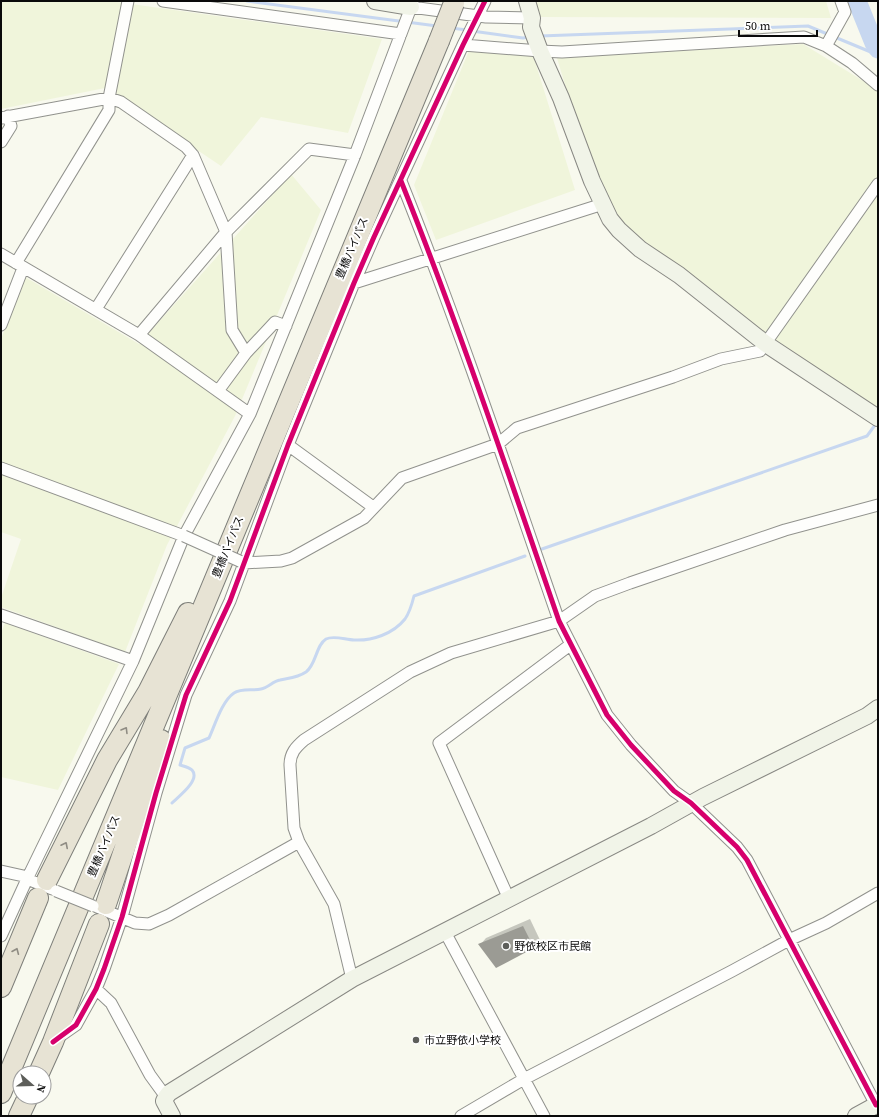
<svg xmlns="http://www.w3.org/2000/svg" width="879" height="1117" font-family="'Source Serif 4','Noto Sans JP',serif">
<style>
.farmland{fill:#f0f5db}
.shadow{fill:#0003}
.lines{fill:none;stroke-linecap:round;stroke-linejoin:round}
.stream{stroke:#c7d7f0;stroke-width:3}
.river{stroke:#c7d7f0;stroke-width:19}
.building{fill:#9b9b94}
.street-casing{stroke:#91928d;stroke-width:13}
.secondary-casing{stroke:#888883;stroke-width:18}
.highway-casing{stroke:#7e7f7a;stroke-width:22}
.street{stroke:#fefefc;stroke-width:11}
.secondary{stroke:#f1f4e8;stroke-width:16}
.highway{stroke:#e7e3d4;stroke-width:20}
.street-bridge-casing{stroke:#91928d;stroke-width:13;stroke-linecap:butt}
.highway-bridge-casing{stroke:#7e7f7a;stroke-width:22;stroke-linecap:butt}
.street-bridge{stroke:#fefefc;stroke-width:11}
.highway-bridge{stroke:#e7e3d4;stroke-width:20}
.cycleway-casing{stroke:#fff;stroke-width:8}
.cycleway{stroke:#d6006c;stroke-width:5}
.oneway{stroke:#8f8c83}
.poi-dot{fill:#5d5e5a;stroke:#fff;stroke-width:1.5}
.labels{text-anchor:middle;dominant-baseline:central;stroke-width:4;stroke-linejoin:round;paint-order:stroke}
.street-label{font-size:11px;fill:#0a0a0a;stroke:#fff}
.poi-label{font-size:11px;fill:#0a0a0a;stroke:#fff;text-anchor:start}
</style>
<rect width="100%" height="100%" fill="#f8f9ee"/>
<path class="farmland" d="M1 1H110L382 39 348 133 261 117 221 166 105 88 1 109Z
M534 1H826L831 18 540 17Z
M803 44 878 90V414L606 223 557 58Z
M470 48 533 55 575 190 436 240 414 185Z
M291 174 321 210 235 416 167 545 125 652 1 607V598L21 539 1 532V339L25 277 139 344Z
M5 623 119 664 58 790 1 777V633Z"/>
<path class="shadow" d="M530 919 540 940 533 947 480 945 486 938Z"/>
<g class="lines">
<path class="stream" d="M247 1 437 26
M451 28 467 30
M472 31 523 38 530 37
M540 36 808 26 878 55
M542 549 867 436 875 425
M172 803C178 797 201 780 192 770 189 767 183 766 180 765L185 748 209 738C215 725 222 701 234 693 241 688 253 691 261 689 268 688 273 681 280 680 289 678 297 678 306 672 316 665 316 645 326 639 334 635 346 640 354 640 372 641 393 634 405 619 410 612 412 604 414 596L525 556"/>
<path class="river" d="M857 1 874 43 878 49"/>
</g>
<path class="building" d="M523 926 534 948 496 968 478 944Z"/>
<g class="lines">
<defs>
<path id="street" d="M163 1 401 34
M411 7 486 17 532 18
M463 45 540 51 562 52 804 37 826 46 852 63 878 85
M826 46 845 12 841 1
M1 118 109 98 121 102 186 147 193 155 226 232 232 330 246 353
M1 142 11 126 8 116
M401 181C459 326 508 473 559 621L607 715 631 745 674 791 691 803 737 847 747 860 876 1105
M1 254 139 335 250 414
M16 263 109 110V98L128 1
M354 283 603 204
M96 309 193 155
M1 325 23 268
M139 335 226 232 309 149 355 155
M218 391 246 353 275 322 286 326
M288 445 373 507
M1 468 184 536
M244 563 281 561 292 558 364 518 402 478 498 444 517 428 673 377 721 359 760 351 878 184
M1 615 133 661
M1 871 28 877
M27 879 52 889
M509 899 439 743 570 645
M97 907 135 923 149 924 169 915 299 842
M445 932 544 1116
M1 936 28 877 133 661 184 536 250 414 355 155 413 2
M352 979 334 904 299 842 294 828 290 765C290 753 296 747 304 740L410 672 451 653 559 621 595 596 630 583 785 530 878 505
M96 989 111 1003 150 1075 166 1097
M56 1039 76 1025 96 989 104 969 122 917 156 793 186 695 230 601 288 445 354 283 374 237 463 45 485 1
M461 1116 524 1079 732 971 789 940 826 923 878 893"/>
<path id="secondary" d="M375 1 411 7
M527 1 532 18 531 27 540 51 561 98 592 181 610 219 619 230 640 249 679 275 766 344 878 418
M172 1116 164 1101 166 1097 169 1093 352 979 651 826 703 797 867 716 878 708
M856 1116 878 1104"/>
<path id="highway" d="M47 880 107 760 148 692 188 613
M106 904 161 740
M1 987 38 898
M39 1073 53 1042 99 924
M1 1093 439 41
M19 1116 28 1097"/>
</defs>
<use href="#street" class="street-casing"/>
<use href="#secondary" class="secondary-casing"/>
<use href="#highway" class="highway-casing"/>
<use href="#street" class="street"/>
<use href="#secondary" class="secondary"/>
<use href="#highway" class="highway"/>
<defs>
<path id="street-bridge" d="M184 536 244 563
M56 891 93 906"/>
<path id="highway-bridge" d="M439 41 454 3"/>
</defs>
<use href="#street-bridge" class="street-bridge-casing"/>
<use href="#highway-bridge" class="highway-bridge-casing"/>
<use href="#street-bridge" class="street-bridge"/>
<use href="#highway-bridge" class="highway-bridge"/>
<defs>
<path id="cycleway" d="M401 181C459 326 508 473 559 621L607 715 631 745 674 791 691 803 737 847 747 860 876 1105 878 1104
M53 1042 76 1025 96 989 104 969 122 917 156 793 186 695 230 601 288 445 354 283 374 237 463 45 485 1"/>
</defs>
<use href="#cycleway" class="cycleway-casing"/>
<use href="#cycleway" class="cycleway"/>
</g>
<defs><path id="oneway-chevron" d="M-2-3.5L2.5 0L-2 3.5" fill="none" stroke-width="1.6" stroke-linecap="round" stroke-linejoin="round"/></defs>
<g class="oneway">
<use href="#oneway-chevron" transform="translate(125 730) rotate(-59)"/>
<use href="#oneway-chevron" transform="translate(65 845) rotate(-63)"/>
<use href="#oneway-chevron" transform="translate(16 951) rotate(-67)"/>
</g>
<g class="poi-dot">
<circle cx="506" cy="946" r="4"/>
<circle cx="416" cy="1040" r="4"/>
</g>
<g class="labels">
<g class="street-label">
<text transform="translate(352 248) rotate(-67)">豊橋バイパス</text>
<text transform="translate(228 547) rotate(-68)">豊橋バイパス</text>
<text transform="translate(104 846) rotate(-67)">豊橋バイパス</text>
</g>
<g class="poi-label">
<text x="514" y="946">野依校区市民館</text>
<text x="424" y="1040">市立野依小学校</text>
</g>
</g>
<rect width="879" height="1117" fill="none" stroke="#0a0a0a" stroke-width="4"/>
<g transform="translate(32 1085) rotate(110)"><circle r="19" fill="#ffffff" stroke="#9d9d9d"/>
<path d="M0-3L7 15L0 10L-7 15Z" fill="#5d5e5a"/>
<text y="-6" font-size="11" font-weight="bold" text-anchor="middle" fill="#0a0a0a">N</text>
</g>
<path d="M739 30v6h78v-6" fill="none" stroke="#0a0a0a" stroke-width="2"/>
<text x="745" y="30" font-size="12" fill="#0a0a0a" stroke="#ffffff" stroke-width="3" paint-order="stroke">50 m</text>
</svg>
